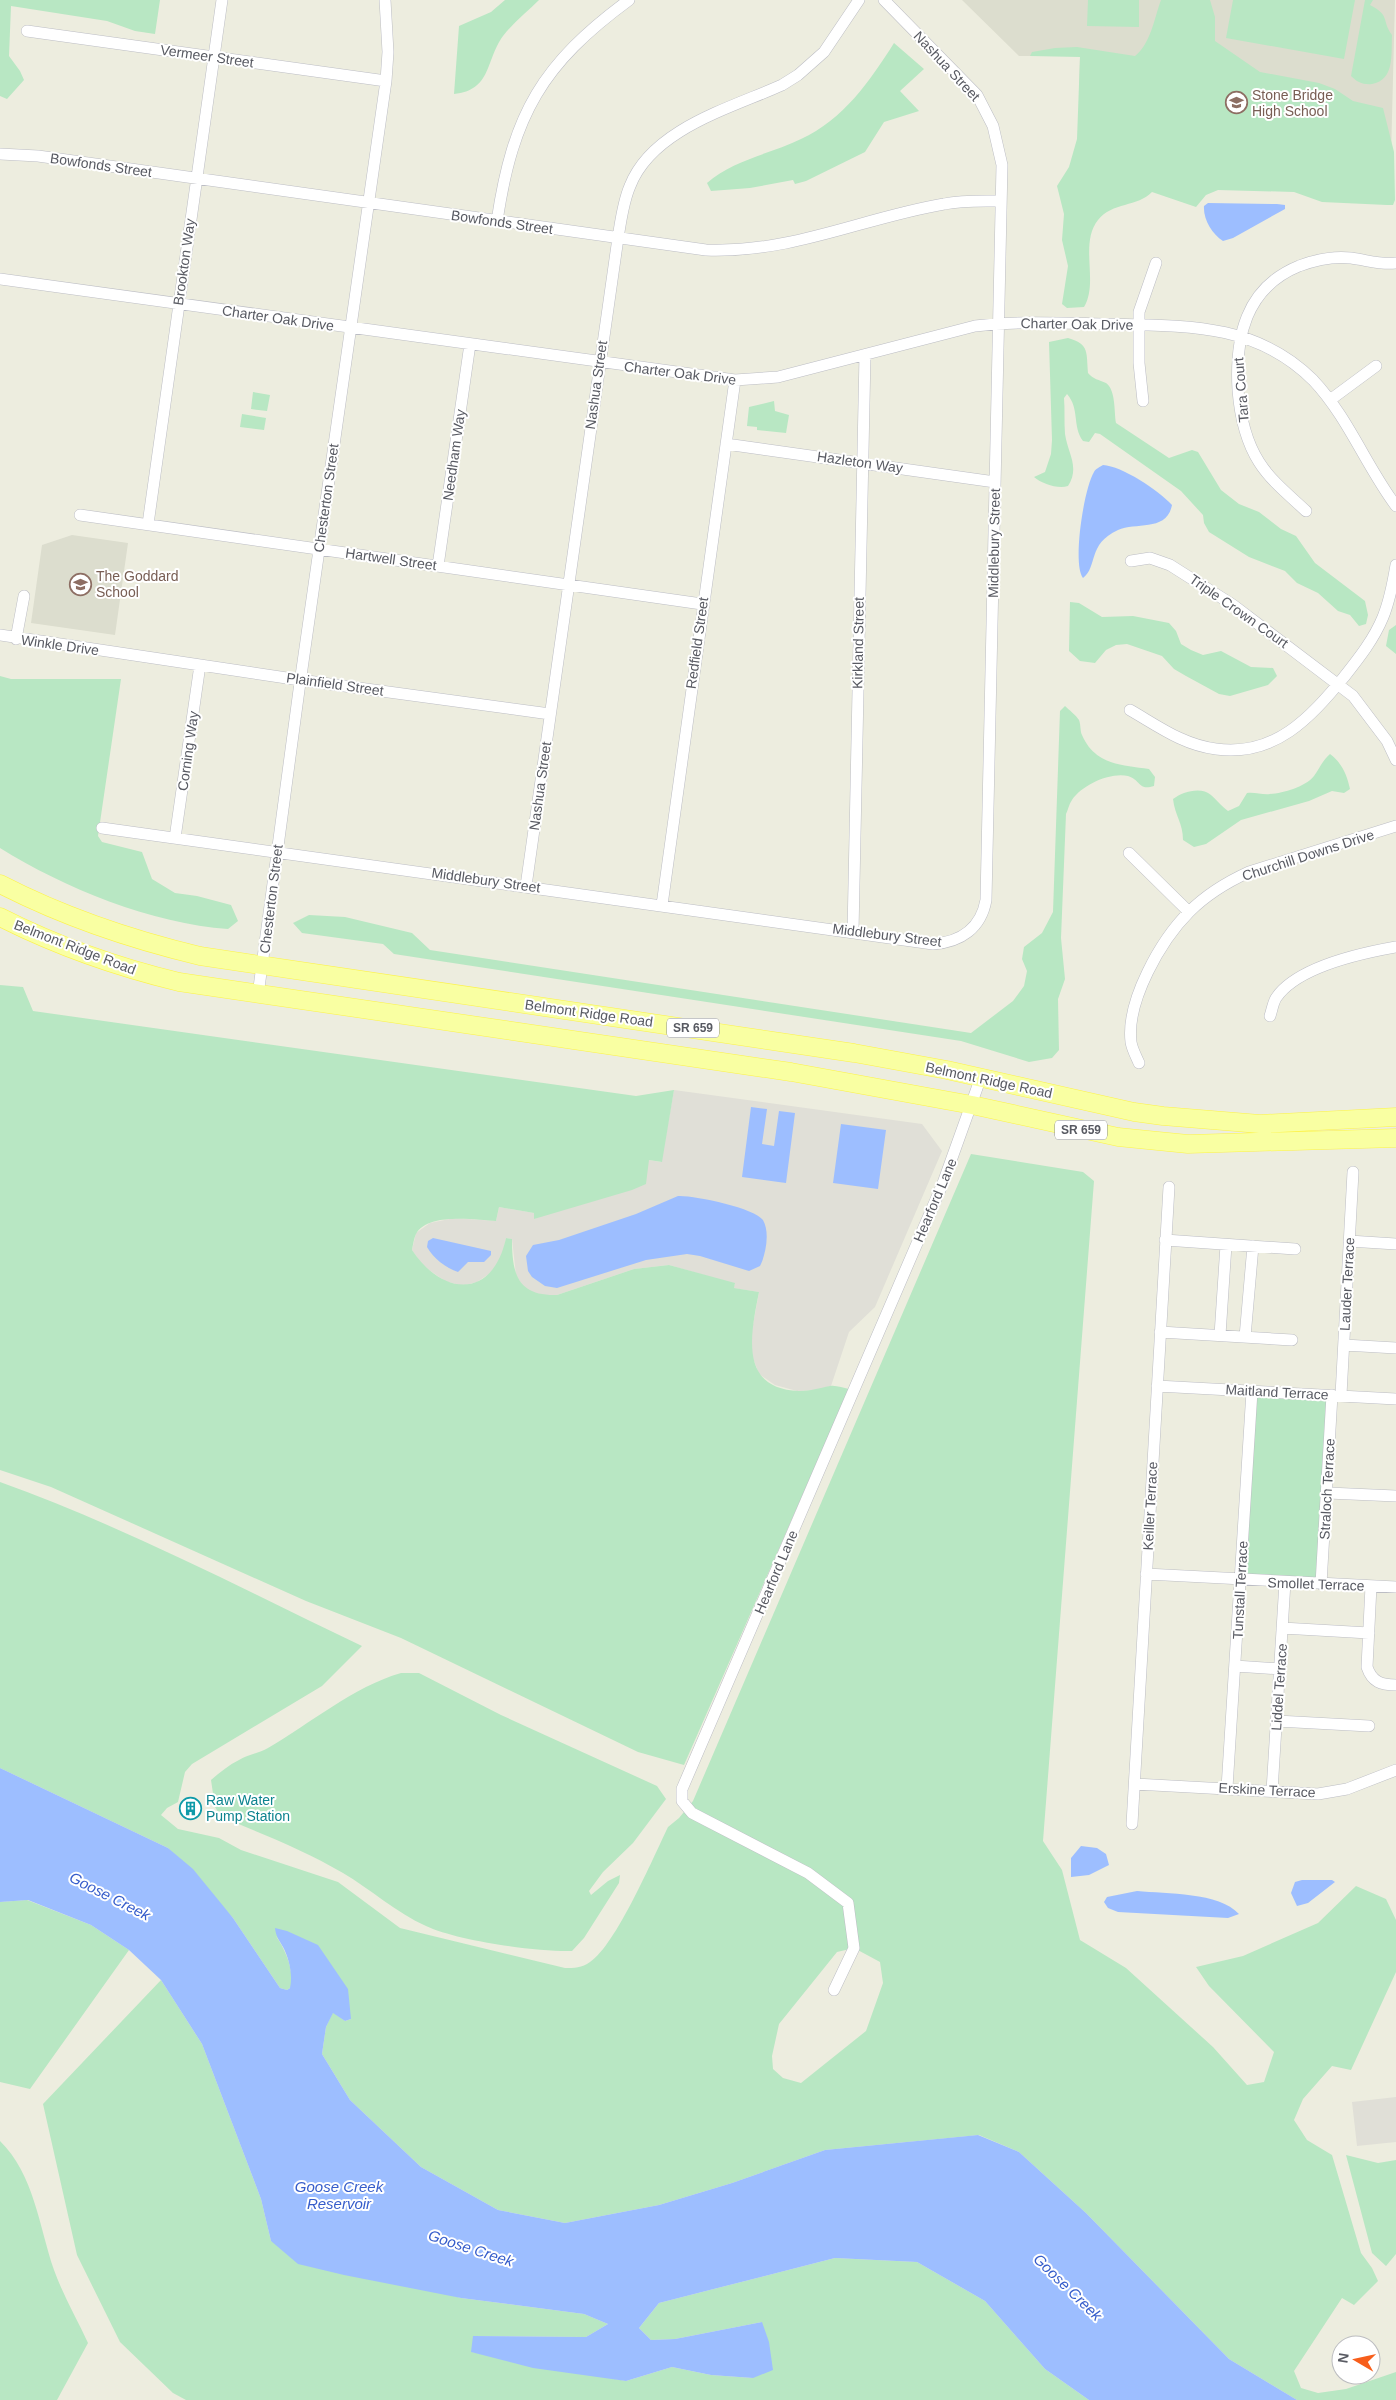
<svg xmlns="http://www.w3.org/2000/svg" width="1396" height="2400" font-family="Helvetica,sans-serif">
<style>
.industrial{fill:#e0dfd7}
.education{fill:#dcddce}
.green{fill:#b8e7c3;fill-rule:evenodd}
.water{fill:#9dbeff}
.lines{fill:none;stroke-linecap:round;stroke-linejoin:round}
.street-casing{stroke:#bcbdc4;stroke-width:12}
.primary-casing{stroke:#fdf348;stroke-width:19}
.street{stroke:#fff;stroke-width:11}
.primary{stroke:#f9ffa2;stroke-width:18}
.labels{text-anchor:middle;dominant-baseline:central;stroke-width:4;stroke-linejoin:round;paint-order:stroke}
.shield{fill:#fff;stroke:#8a8c91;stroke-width:1}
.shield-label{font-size:12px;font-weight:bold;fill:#585a62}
.street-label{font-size:14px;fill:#585a62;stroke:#fff}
.education-label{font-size:14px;fill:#785e54;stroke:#fff;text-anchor:start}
.culture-label{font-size:14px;fill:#0d838f;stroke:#fff;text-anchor:start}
.water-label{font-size:15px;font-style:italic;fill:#365dcb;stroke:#fff}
</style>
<rect width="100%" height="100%" fill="#ededdf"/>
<path class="industrial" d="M674 1090 922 1124 942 1151 875 1307 849 1332 831 1386 818 1390 797 1391 775 1385 759 1374 751 1353 752 1330 759 1292 733 1288 735 1284 669 1265 634 1269 557 1295H544L531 1293 522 1285 516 1275 512 1239 506 1238 503 1254 495 1270 477 1282 462 1286 445 1281 422 1265 412 1250 416 1233 430 1223 454 1218 496 1221 499 1207 534 1213V1219L649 1160 661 1162Z
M1396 2097V2142L1357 2146 1352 2102Z"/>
<path class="education" d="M962 0H1395L1390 195 1079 92 1080 56H1019Z
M72 535 128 543 115 635 31 623 42 545Z"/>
<path class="green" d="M0 0H160L155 34 135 31 107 21 11 6 9 56 20 71 24 80 7 99 0 96Z
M505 0H539C527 12 513 23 503 36 485 61 492 90 454 94L459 26 491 12Z
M1088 0H1139V27L1087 26Z
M1161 0H1210L1215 17V41L1260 72 1319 83 1335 89 1353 101 1383 108 1394 152 1395 200 1393 205H1387L1322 202 1294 192 1218 190 1206 195 1196 207 1152 192C1138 207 1112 202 1098 220 1079 244 1099 282 1084 307L1067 308 1062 304 1068 266 1062 240 1064 214 1057 186 1069 167 1077 139 1080 57 1030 56 1032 52 1055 48 1077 47 1135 56C1151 43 1154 19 1161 0Z
M1233 0H1355L1344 59 1226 38Z
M1365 0H1373L1370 5C1391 16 1381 20 1392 35 1391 54 1395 80 1372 84 1363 85 1357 82 1351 76Z
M894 43 924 69 900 91 919 111 884 122 865 152 806 181 795 184 793 180 750 188 711 191 707 183C733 160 770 154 801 139 843 120 870 81 894 43Z
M1068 338C1090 344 1086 353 1088 373 1093 379 1099 380 1106 383 1116 390 1114 412 1116 423L1169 458 1192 450 1198 452 1221 490 1239 504 1259 512 1281 529 1296 536 1315 563 1365 601 1368 615 1366 624 1359 626 1350 615 1338 611 1318 593 1297 583 1285 571 1249 557 1209 532 1204 523 1203 515 1181 491 1100 434 1095 433 1089 442 1083 441C1072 426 1080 409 1067 394L1064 398C1065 410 1064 422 1065 434 1068 454 1080 467 1068 486 1058 489 1042 484 1034 477L1045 472 1051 454 1052 440 1049 342Z
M253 392 270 395 267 411 251 409Z
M774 401 775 411 789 415 786 433 757 430V427L747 426 749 407Z
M242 414 266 418 264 430 240 427Z
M1070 602 1079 603 1102 617 1133 616 1169 623 1176 631 1181 644 1191 650 1203 655 1221 651 1251 667 1273 668 1277 676 1268 685 1230 696 1219 694 1186 676 1174 669 1162 656 1127 644 1116 645 1106 650 1095 663 1080 661 1069 651Z
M1396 625V654L1386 646 1389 630Z
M0 676 11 679H121L98 836 102 842 142 852 152 879 175 893 197 896 231 905 238 921 228 929C153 924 64 888 0 848Z
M1065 706C1069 710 1076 715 1079 720 1081 725 1080 731 1082 735 1095 765 1122 765 1149 769L1155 777 1154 786C1138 791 1141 780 1128 776 1110 772 1082 785 1072 800 1069 804 1068 810 1066 814L1061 938 1065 979 1058 999 1059 1050 1052 1058 1029 1062 961 1041 394 954 383 944 302 933 293 923 309 915 345 917 412 933 430 950 971 1033 1013 1001 1024 986 1027 971 1022 959 1024 947 1042 933 1053 912 1060 711Z
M1330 754C1342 763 1347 775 1350 789L1344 793 1332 791 1309 801 1241 820 1206 844 1194 847 1183 840C1183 823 1175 816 1173 799 1182 792 1201 786 1211 795 1217 800 1221 806 1228 811L1239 806 1247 793C1255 792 1263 795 1270 794 1284 793 1305 787 1314 776 1320 768 1322 761 1330 754Z
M0 985 23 987 33 1011 636 1096 674 1090 662 1162 649 1160 646 1184 632 1190 534 1219V1213L499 1207 496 1221C476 1220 428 1212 416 1234 414 1238 413 1245 412 1250 443 1297 493 1299 506 1238L512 1239C512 1275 518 1296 557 1295L634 1269 669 1265 735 1283 734 1288 759 1292C751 1333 738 1389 799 1391 811 1391 819 1388 830 1386 836 1385 843 1388 849 1389L684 1765 638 1752 401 1638 306 1601 51 1487 0 1470Z
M971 1154 1083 1172 1094 1181 1043 1841 1062 1870 1080 1940 1126 1968 1213 2047 1247 2085 1264 2082 1274 2052 1209 1986 1196 1967 1243 1956 1318 1923 1356 1886 1386 1899 1396 1920V1972L1351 2070 1332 2066 1303 2099 1294 2120 1307 2140 1332 2155 1361 2253 1372 2268 1378 2281 1354 2305 1342 2298 1294 2371 1301 2388 1318 2393 1346 2389 1396 2372V2400H1297L1229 2359 1086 2213 1019 2152 979 2135 825 2150 732 2183 659 2205 565 2223 498 2210 421 2167 350 2100 322 2054 326 2027 333 2012 345 2021 351 2019 276 1936C286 1951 294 1970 291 1987L287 1990 280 1988 233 1918 168 1848 0 1768V1482C125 1527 243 1589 362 1646L322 1686 192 1764 185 1772 178 1802 167 1808 161 1815 178 1829 219 1838 241 1850 338 1882 400 1928 565 1968C574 1968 582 1968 590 1962 616 1945 653 1858 668 1827L679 1818 693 1801ZM854 1948 880 1962 883 1983 866 2031 801 2083 783 2078 773 2069 772 2056 779 2024 837 1952Z
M1252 1391 1332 1395 1321 1584 1240 1580Z
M401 1673H419L501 1715 657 1786 666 1799 633 1843 603 1872 589 1891 591 1895 608 1881 620 1875 619 1883 584 1938 572 1951C537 1952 458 1941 426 1926 397 1913 370 1889 343 1873 304 1850 263 1834 221 1817L215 1807 211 1780C220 1772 229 1765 239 1760 248 1755 259 1753 268 1748 311 1723 353 1687 401 1673Z
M27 1900 91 1925 129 1950 30 2089 0 2082V1902Z
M161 1980 202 2044 261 2199 271 2241 461 2298 584 2314 608 2324 586 2337 474 2336 472 2352 626 2381 672 2367 711 2375 753 2378 762 2322 675 2339 651 2340 639 2328 659 2303 835 2258 917 2262 985 2301 1045 2369 1089 2400H186L173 2393 120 2342 77 2255 43 2104Z
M0 2141C34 2174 39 2226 54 2270 63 2295 77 2319 88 2343L57 2400H0Z
M1346 2155 1378 2163 1396 2160V2254L1386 2266 1372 2253Z"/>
<path class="water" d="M1208 203 1277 204 1285 205V209L1233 238 1223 241C1212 234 1203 219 1204 206Z
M1103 465C1122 466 1158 490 1172 505 1167 532 1136 522 1118 530 1087 544 1098 567 1083 578 1072 564 1084 488 1094 472 1095 469 1100 467 1103 465Z
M751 1107 767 1109 762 1144 774 1146 779 1111 795 1113 786 1183 742 1177Z
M841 1124 886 1130 878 1189 833 1183Z
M678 1196C693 1195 755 1208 763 1220 770 1232 766 1254 760 1266L749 1271 700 1256 687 1254 646 1260 557 1288 545 1286 532 1277 528 1271 526 1256 533 1245 559 1240 636 1214Z
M433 1238 491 1251V1255L484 1262H468L458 1272C446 1268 433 1258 427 1247L428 1241Z
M0 1768 168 1848 193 1869 233 1918 280 1988 287 1990 290 1988C293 1975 289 1958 283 1947 279 1940 276 1937 275 1928L287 1931 318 1945 348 1989 351 2019 345 2021 333 2013 326 2027 322 2054 350 2100 421 2167 498 2210 565 2223 659 2205 732 2183 825 2150 978 2135 1019 2152 1086 2213 1229 2359 1297 2400H1089L1045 2369 985 2301 917 2262 835 2258 659 2303 639 2328 651 2340 675 2339 762 2322 769 2342 773 2370 753 2378 711 2375 672 2367 626 2381 533 2368 471 2352 473 2336 586 2337 608 2324 584 2314 461 2298 344 2275 298 2264 271 2241 261 2199 202 2044 161 1980 129 1950 91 1925 28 1900 0 1902Z
M1081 1846 1097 1848 1106 1854 1109 1865 1089 1875 1071 1877V1858Z
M1302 1880H1332L1335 1882 1308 1903 1297 1906 1291 1893 1295 1882Z
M1137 1891C1167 1894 1219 1892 1239 1914L1228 1918 1118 1912 1108 1908 1104 1902 1107 1897Z"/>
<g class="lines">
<defs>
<path id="street" d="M27 31 386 81
M0 154 38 156 706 250C793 253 862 218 944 204 963 200 982 201 1001 201
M497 221C513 114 542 64 629 0
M0 279 735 380 778 377 975 326C1018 321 1060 323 1103 324 1180 326 1254 321 1313 380 1348 417 1366 466 1396 506
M1330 400 1376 366
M1143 401 1139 363V312L1156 263
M726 444 995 482
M1306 511C1290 496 1271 481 1259 462 1245 440 1240 415 1238 390 1235 338 1245 288 1299 266 1315 260 1333 256 1351 258 1367 260 1380 265 1396 263
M80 515 702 604
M148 524 222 0
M1131 561 1150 558 1170 565 1233 605 1353 696 1387 741 1396 760
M438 566 470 344
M0 635 300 680 550 714
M16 639 24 596
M1130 710C1158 726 1183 745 1216 749 1275 757 1310 718 1344 677 1359 658 1374 639 1383 617 1390 600 1393 583 1396 565
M102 828 933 944C961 942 981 928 986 900L1002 165 993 126 977 95 884 0
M175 838 200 665
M1129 853 1189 912
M526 886 618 238C621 220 623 202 630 186 652 129 731 108 782 85L798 75 824 52 859 0
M662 905 735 380
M853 932 865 355
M258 995 299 690 386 81 388 52 385 0
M1270 1016C1272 1010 1273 1003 1276 998 1297 967 1362 953 1396 947
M1139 1063C1136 1056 1132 1049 1131 1042 1126 1001 1161 940 1189 912 1206 895 1227 882 1249 872L1396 826
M1165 1240 1295 1249
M1349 1241 1396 1244
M1160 1332 1292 1340
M1220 1335 1226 1245
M1245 1337 1253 1246
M1344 1345 1396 1348
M1157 1386 1396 1399
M1341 1395 1353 1172
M1328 1493 1396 1496
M1146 1574 1396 1587
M1321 1584 1332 1395
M1371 1586 1367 1667C1372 1682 1381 1685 1396 1685
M1282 1628 1369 1633
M1235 1666 1281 1669
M1277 1721 1369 1726
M1135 1784 1318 1794 1347 1789 1396 1770
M1227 1788 1252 1391
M1272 1791 1285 1582
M1132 1824 1169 1187
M834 1990 854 1948 848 1903 808 1873 692 1813 682 1801V1789L943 1183 981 1077"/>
<path id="primary" d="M0 884C64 917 129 939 200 956L854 1053 947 1070 1134 1112 1163 1116 1260 1124 1396 1117
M0 917C57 946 117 967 179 982L791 1072 972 1105 1118 1137 1188 1144 1396 1138"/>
</defs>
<use href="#street" class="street-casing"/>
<use href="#primary" class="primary-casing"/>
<use href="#street" class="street"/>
<use href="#primary" class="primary"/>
</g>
<defs>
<symbol id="school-ring" viewBox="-11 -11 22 22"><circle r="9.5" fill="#fff" stroke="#8d6e63" stroke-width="1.5"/><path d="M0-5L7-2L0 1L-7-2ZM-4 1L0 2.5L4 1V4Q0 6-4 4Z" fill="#8d6e63"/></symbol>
<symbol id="building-ring" viewBox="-11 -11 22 22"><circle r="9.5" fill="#fff" stroke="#0f9aa8" stroke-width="1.5"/><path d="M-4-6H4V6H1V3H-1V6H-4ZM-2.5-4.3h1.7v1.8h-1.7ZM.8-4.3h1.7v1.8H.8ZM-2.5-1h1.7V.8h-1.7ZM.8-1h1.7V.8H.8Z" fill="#0f9aa8"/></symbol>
</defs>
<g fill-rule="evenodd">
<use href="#school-ring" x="1224" y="90" width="25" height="25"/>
<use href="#school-ring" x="68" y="572" width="25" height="25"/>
<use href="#building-ring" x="178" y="1796" width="25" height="25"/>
</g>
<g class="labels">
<g class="shield">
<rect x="667" y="1018.5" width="52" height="19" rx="4"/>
<rect x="1055" y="1120.5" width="52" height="19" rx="4"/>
</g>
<g class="shield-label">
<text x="693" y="1028">SR 659</text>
<text x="1081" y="1130">SR 659</text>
</g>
<g class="street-label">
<text transform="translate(207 56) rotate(8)">Vermeer Street</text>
<text transform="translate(947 66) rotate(47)">Nashua Street</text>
<text transform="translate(101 165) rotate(8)">Bowfonds Street</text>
<text transform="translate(502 222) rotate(8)">Bowfonds Street</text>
<text transform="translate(184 262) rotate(-82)">Brookton Way</text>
<text transform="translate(278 318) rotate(8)">Charter Oak Drive</text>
<text transform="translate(1077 324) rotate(1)">Charter Oak Drive</text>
<text transform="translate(680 373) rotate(7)">Charter Oak Drive</text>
<text transform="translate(596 385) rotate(-82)">Nashua Street</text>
<text transform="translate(1241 390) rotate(-95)">Tara Court</text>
<text transform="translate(454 455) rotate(-82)">Needham Way</text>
<text transform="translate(860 462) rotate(8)">Hazleton Way</text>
<text transform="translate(326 498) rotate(-82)">Chesterton Street</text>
<text transform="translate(994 543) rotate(-89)">Middlebury Street</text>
<text transform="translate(391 559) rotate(8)">Hartwell Street</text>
<text transform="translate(1239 611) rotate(35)">Triple Crown Court</text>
<text transform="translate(697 643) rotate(-82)">Redfield Street</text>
<text transform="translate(858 643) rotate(-89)">Kirkland Street</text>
<text transform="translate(60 645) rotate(8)">Winkle Drive</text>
<text transform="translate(335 684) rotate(8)">Plainfield Street</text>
<text transform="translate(188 751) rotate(-82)">Corning Way</text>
<text transform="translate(540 786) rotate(-82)">Nashua Street</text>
<text transform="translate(1308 855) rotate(-18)">Churchill Downs Drive</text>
<text transform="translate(486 880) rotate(8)">Middlebury Street</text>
<text transform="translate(271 899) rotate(-83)">Chesterton Street</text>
<text transform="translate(887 935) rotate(7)">Middlebury Street</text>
<text transform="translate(75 947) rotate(21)">Belmont Ridge Road</text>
<text transform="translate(589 1013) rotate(8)">Belmont Ridge Road</text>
<text transform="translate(989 1080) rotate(12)">Belmont Ridge Road</text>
<text transform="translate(935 1200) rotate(-67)">Hearford Lane</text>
<text transform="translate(1347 1284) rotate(-87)">Lauder Terrace</text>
<text transform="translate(1277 1392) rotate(3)">Maitland Terrace</text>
<text transform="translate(1327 1489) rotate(-87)">Straloch Terrace</text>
<text transform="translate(1150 1506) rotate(-87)">Keiller Terrace</text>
<text transform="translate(776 1572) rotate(-67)">Hearford Lane</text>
<text transform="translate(1316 1584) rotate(2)">Smollet Terrace</text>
<text transform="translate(1240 1590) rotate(-87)">Tunstall Terrace</text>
<text transform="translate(1279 1687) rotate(-86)">Liddel Terrace</text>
<text transform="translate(1267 1790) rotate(3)">Erskine Terrace</text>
</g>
<g class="education-label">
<text x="1252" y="95">Stone Bridge<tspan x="1252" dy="16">High School</tspan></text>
<text x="96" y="576">The Goddard<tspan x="96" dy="16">School</tspan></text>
</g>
<g class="culture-label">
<text x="206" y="1800">Raw Water<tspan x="206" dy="16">Pump Station</tspan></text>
</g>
<g class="water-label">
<text transform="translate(110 1896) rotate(27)">Goose Creek</text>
<text x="339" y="2186">Goose Creek<tspan x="339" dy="17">Reservoir</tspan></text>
<text transform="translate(471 2248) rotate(18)">Goose Creek</text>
<text transform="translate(1068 2287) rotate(44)">Goose Creek</text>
</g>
</g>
<g transform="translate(1356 2360) rotate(279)"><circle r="24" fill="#ffffff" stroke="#bcbdc0"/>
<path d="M0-4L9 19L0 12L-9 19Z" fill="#f75e1b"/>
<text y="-8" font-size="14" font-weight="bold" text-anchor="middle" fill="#585a62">N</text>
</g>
</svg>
